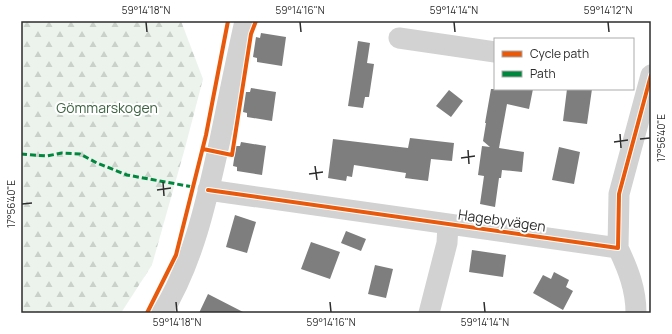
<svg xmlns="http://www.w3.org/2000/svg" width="672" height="334" font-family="Manrope,sans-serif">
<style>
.forest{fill:url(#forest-firs)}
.building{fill:#7e7e7e}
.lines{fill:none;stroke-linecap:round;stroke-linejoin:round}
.minor{stroke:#d2d2d2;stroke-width:21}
.quiet{stroke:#00873e;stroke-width:3;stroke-dasharray:6 3;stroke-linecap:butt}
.cycleway-casing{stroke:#fff;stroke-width:6}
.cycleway{stroke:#e8590c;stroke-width:4}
.ticks{fill:none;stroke:#2d2d2d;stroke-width:1.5}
.labels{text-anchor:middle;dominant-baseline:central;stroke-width:4;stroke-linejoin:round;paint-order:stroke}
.park-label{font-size:14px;fill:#3e6542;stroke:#fff}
.street-label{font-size:14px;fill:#2d2d2d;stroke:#fff}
.neatline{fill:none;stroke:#2d2d2d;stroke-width:1.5}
.ticks-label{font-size:10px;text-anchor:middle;fill:#2d2d2d}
</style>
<defs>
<pattern id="forest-firs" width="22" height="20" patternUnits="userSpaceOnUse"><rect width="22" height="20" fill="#ebf3ec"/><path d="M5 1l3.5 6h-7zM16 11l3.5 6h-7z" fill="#cad1cb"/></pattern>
</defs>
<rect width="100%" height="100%" fill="#fff"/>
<path class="forest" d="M21 21H181L203 79 185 148 152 265 121 313H21Z"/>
<path class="building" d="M261 33 286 37 282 66 257 62V58L253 57 256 37 260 38Z
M358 41 370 43 367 63 374 64 369 97H365L363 108 348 106Z
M251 88 276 92 272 121 247 117V113L243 112 246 92H250Z
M491 89H533L529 109 507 104 499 148 524 152 522 172 502 170 501 178H499L495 207 480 204 484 176 478 175 482 146 490 147 483 141 486 123H485Z
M567 89H592L587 124 563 121Z
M449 90 463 101 451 117 436 106Z
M410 138 454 143 452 161 431 159 428 181 405 178 406 173 354 165 352 177 347 176 346 181 328 178 333 139 408 148Z
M241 142 266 146 262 175 237 171V167L233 166 236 146H240Z
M559 147 580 152 574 184 552 180Z
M235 215 256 222 247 253 226 247Z
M346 231 366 239 361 251 341 243Z
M311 242 340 252 330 279 301 269Z
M472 250 506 255 503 277 469 272Z
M375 265 393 269 386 298 368 294Z
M554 272 569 280 566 287 573 291 563 310 533 293 543 275 551 279Z
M208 294 245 313H199Z"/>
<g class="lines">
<path class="minor" d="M399 38 495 52
M208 190 618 248 619 194 651 75
M618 248C628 269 636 289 636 313
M162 313C194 261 207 199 220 140 228 101 236 61 245 21
M429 313 447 243 448 224"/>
<path class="quiet" d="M21 154 47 156 62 153 80 154 97 163 127 175 193 187"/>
<defs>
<path id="cycleway" d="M203 149 232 155 251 34 256 21
M208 190 618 248 619 194 651 75
M147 313 176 255 206 135 228 21"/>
</defs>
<use href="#cycleway" class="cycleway-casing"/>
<use href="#cycleway" class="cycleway"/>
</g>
<path class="ticks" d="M146 22 147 32M300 22 301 32M454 22 455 32M608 22 609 32M620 134 621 148M640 139 650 138M614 142 628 140M468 150 469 164M461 158 475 156M315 166 317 180M309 174 323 172M163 182 164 196M157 190 171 188M22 204 32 203M176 302 177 312M330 302 331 312M484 302 485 312"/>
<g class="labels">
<g class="park-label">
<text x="107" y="107">Gömmarskogen</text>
</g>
<g class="street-label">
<text transform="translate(502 220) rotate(8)">Hagebyvägen</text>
</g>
</g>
<rect width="672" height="334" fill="none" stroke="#ffffff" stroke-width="44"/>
<rect x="494" y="38" width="140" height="52" fill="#ffffff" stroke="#ababab"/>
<rect x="502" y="51" width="20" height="6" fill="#e8590c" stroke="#ababab"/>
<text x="530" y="58" font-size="12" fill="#2d2d2d">Cycle path</text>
<rect x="502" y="71" width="20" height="6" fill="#00873e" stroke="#ababab"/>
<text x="530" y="78" font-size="12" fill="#2d2d2d">Path</text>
<rect x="22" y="22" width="628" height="290" class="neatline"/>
<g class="ticks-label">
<text x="146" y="14">59°14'18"N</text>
<text x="300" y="14">59°14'16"N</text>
<text x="454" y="14">59°14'14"N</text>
<text x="608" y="14">59°14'12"N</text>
<text transform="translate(661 138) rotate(-90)" y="4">17°56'40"E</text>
<text transform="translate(11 204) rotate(-90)" y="4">17°56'40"E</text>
<text x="177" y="326">59°14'18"N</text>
<text x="331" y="326">59°14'16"N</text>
<text x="485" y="326">59°14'14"N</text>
</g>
</svg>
